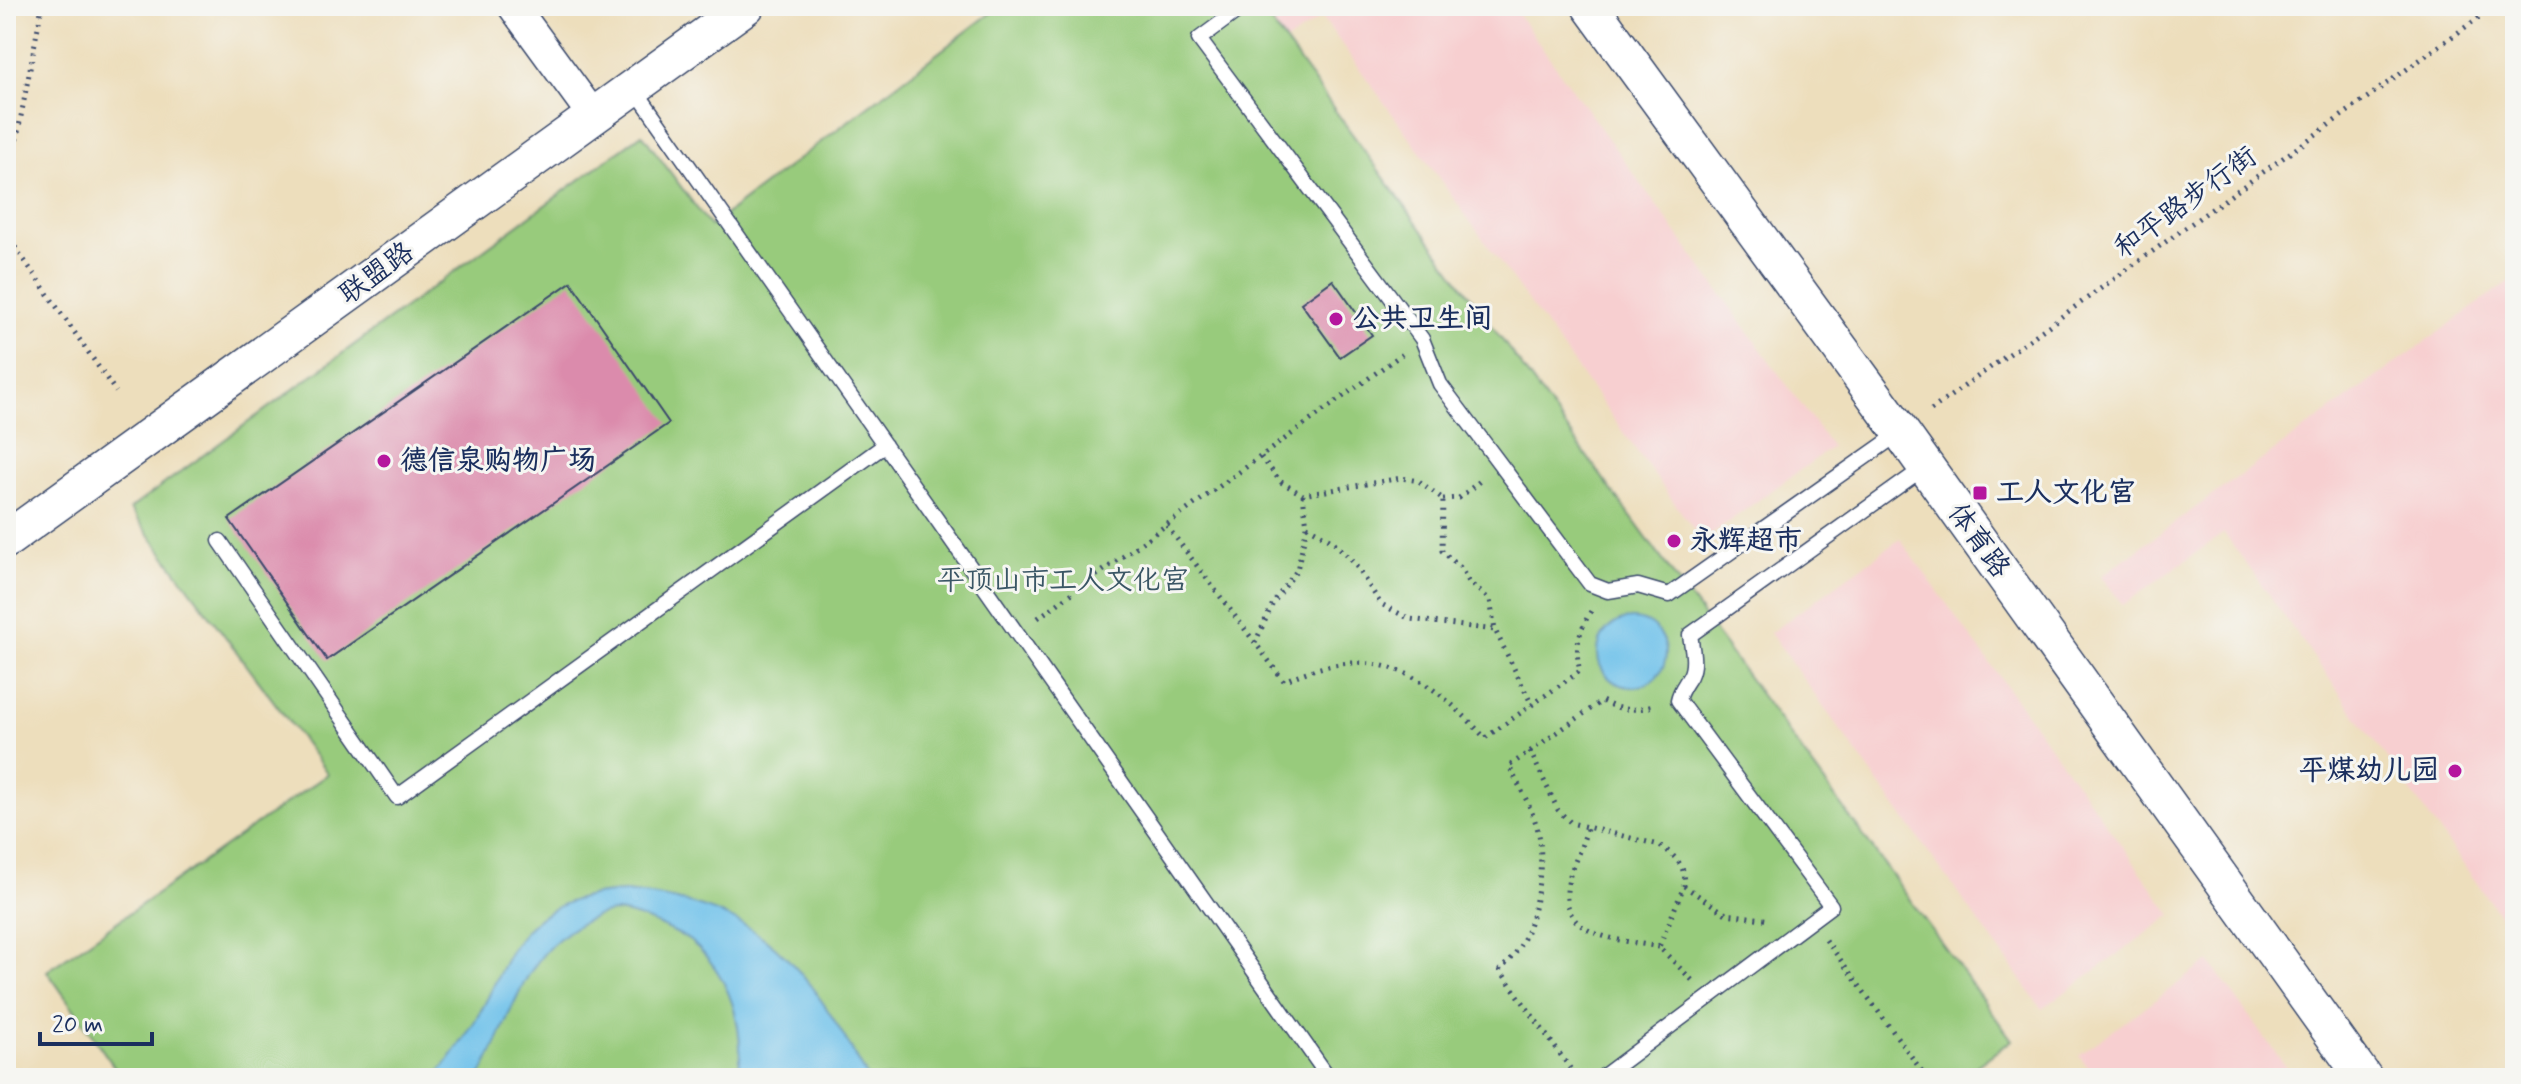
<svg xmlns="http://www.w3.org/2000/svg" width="2521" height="1084" font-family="Mynerve,'LXGW WenKai TC',sans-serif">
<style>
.built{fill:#f7cfd0}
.green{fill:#98cb7b;stroke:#5a7d6c;stroke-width:2}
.water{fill:#6ec1ea;stroke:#4478a4;stroke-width:2}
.building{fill:#db8bac}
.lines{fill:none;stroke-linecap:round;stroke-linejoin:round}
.service-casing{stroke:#3a496c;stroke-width:17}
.minor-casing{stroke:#3a496c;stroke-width:33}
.tertiary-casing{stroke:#3a496c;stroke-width:39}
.path{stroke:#3a496c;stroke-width:5;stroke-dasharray:2 6;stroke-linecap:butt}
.service{stroke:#fff;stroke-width:14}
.minor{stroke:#fff;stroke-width:30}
.tertiary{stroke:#fff;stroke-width:36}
.poi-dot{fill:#b5179e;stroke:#f6f6f2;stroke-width:3}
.labels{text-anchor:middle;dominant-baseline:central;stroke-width:6;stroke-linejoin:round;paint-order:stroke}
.street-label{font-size:28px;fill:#1b2f5e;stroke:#f6f6f2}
.poi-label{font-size:28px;font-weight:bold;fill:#1b2f5e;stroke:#f6f6f2;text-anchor:start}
.park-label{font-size:28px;fill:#3a5665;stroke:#f6f6f2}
</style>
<rect width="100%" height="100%" fill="#f6f6f2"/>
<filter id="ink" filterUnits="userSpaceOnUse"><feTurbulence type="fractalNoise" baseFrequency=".0125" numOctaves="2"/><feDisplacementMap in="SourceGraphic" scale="16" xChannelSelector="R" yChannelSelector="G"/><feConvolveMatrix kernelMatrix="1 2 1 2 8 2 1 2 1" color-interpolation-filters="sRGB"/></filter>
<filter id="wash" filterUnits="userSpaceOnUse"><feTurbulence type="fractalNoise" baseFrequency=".006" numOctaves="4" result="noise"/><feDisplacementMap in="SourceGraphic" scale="32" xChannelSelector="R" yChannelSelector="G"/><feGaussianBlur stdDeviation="1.8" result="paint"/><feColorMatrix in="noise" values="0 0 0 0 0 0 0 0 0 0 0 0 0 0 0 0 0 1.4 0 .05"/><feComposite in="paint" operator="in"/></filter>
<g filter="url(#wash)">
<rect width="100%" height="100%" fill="#eddebc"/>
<path class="built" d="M1259 6H1512L1832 447 1702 541 1322 17 1286 42Z
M2515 277V936L2224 533 2123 605 2101 576Z
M1900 539 2172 915 2042 1009 1770 633Z
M2209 961 2294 1078H2096L2079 1055Z"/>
<path class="green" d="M1000 6H1259L2012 1040 1960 1078H122L47 971 328 774 130 509 642 134 710 226Z"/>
<path class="water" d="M1598 653a34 34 0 1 1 68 0a34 34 0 1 1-68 0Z
M625 892C765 906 803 962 868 1078H738C746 1028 730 973 690 941 681 934 667 929 657 924 644 919 630 913 616 912 599 912 574 926 561 937 519 969 505 1034 479 1078H435C450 1059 472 1028 483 1007 494 987 502 965 514 946 540 906 580 894 625 892Z"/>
<g id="blocks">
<path class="building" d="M1333 280 1372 335 1340 357 1301 303Z
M571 282 669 423 327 660 229 519Z"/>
</g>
</g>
<g filter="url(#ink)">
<use href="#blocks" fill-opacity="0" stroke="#3a496c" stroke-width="2"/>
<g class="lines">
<defs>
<path id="service" d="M1241 8 1199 39 1422 339 1440 384 1590 584 1608 591 1638 586 1669 595 1901 432
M634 88 1329 1078
M220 541 397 797 885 445
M1601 1078 1831 906 1678 700C1680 690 1685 685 1690 676 1696 664 1692 648 1690 635L1925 467"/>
<path id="minor" d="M513 6 594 117"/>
<path id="tertiary" d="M1590 6 1901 432 2364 1078
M6 540 746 6"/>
</defs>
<use href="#service" class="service-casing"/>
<use href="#minor" class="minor-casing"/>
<use href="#tertiary" class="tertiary-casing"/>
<path class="path" d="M6 195 42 6
M6 234 116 392
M1931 410 2495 6
M1261 457 1281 482 1303 495 1401 478 1419 481 1443 499 1442 551 1460 567 1469 582 1490 600 1495 630 1532 705
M1443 499 1459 498 1480 481
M1167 526 1284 681C1372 641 1425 671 1485 738L1580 671C1574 648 1579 631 1591 611
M1307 526 1333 541 1354 563 1381 604 1410 619 1494 630
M1038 618 1402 354
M1255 643 1273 603 1297 570 1307 526 1303 495
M1530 751 1558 810 1571 823 1655 844C1672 851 1688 867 1684 886L1659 947 1692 980
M1587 829C1583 843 1577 856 1572 869 1548 938 1613 938 1659 947
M1684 886 1726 914 1771 920
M1826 940 1927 1078
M1575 1075 1500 970C1507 963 1515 955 1520 946 1535 922 1545 863 1539 835 1534 811 1520 788 1509 766L1602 701C1620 711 1633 711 1653 706"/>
<use href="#service" class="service"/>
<use href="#minor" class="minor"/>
<use href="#tertiary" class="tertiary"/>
</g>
</g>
<g class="poi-dot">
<circle cx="1336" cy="319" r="8"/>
<circle cx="384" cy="461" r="8"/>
<rect x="1972" y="485" width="16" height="16" rx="4"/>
<circle cx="1674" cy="541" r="8"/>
<circle cx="2455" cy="771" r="8"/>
</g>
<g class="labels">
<g class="street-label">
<text transform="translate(2186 203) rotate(-36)">和平路步行街</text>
<text transform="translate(377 274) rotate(-36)">联盟路</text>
<text transform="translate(1978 541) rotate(54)">体育路</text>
</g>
<g class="poi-label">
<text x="1352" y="319">公共卫生间</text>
<text x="400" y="461">德信泉购物广场</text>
<text x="1996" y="493">工人文化宫</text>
<text x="1690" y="541">永辉超市</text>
<text x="2439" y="771" text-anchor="end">平煤幼儿园</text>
</g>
<g class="park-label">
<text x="1063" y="581">平顶山市工人文化宫</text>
</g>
</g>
<rect width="2521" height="1084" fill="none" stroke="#f6f6f2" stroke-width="32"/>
<path d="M40 1032v12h112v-12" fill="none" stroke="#1b2f5e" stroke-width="4"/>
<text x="52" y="1032" font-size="24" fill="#1b2f5e" stroke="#f6f6f2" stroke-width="6" paint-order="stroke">20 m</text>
</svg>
